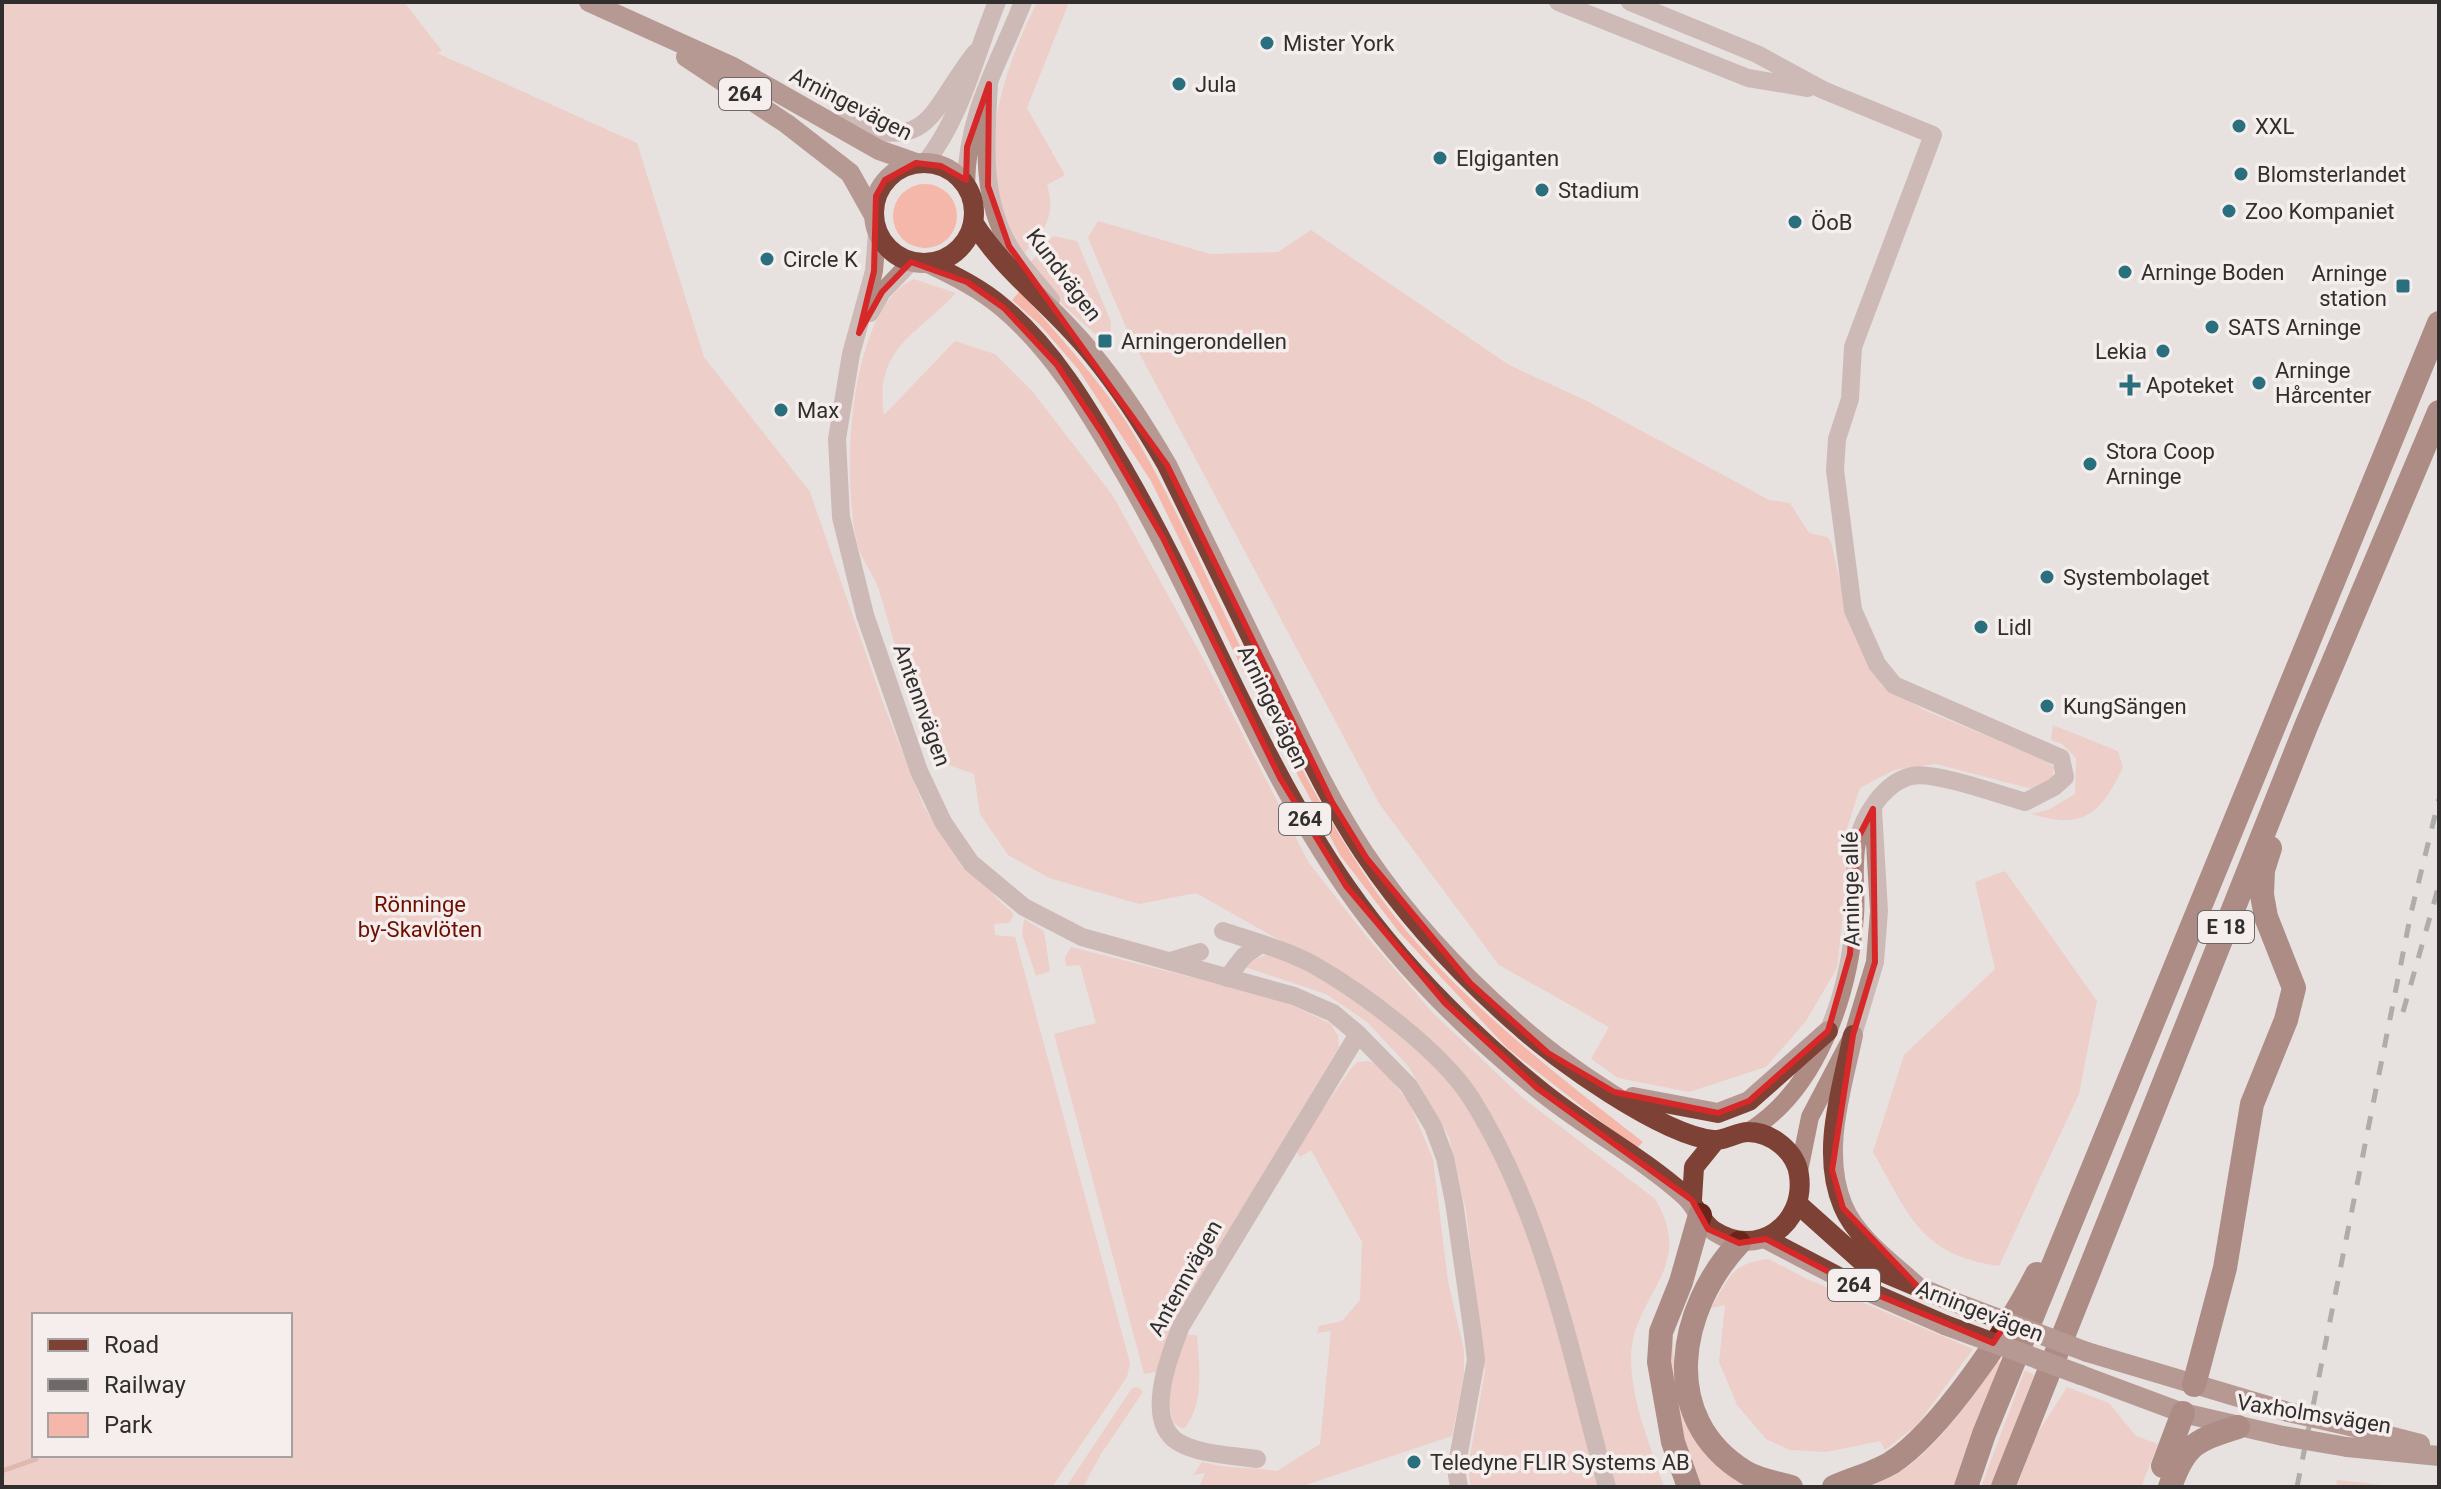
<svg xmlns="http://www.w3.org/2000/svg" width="2441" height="1489" font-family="Roboto,sans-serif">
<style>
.green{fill:#f4b7aa;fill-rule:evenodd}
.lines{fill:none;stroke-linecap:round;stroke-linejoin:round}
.stream{stroke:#d58676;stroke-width:5}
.minor{stroke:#ae8b83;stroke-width:18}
.major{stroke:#7d4135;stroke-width:20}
.highway{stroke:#692519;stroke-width:24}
.rail{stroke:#6d6a69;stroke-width:5;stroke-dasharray:14 14;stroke-linecap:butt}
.major-bridge{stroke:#7d4135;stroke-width:20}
.marked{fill:none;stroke:#d62828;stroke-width:6;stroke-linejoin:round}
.poi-dot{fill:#296f7d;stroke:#f5eeed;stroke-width:3}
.labels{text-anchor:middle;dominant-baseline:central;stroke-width:7;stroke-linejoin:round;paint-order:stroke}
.shield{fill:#f5eeed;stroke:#6c6867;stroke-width:2}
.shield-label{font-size:20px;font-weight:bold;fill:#312f2e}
.poi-label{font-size:22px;fill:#312f2e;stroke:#f5eeed;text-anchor:start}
.street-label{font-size:22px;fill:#312f2e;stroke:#f5eeed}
.park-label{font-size:22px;fill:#6d0e00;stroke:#f5eeed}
</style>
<rect width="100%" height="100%" fill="#e7e1e0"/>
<path class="green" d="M2 2H404L442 51 437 53 637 143 704 357 810 492 883 703 924 807 962 867 983 873 996 898 1014 914 1009 923 994 924 995 935 1015 937 1130 1363 1127 1377 1052 1487H2ZM34 1315H290V1455H34Z
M1037 2H1069L1027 108 1065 175 1047 185C1057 217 1043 232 1023 255 971 169 996 87 1037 2Z
M893 216a32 32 0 1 1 64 0a32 32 0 1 1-64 0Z
M1098 221 1210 254 1278 252 1311 230 1509 365 1585 400 1769 500 1790 503 1809 533 1827 537 1831 542 1850 625 1882 686 1924 710 2048 761 2054 768 2052 779 2032 789 1936 764 1894 770 1860 788 1843 841 1846 886 1837 968 1806 1021 1766 1067 1689 1092 1618 1078 1591 1059 1609 1027 1499 965 1380 805 1128 332 1088 238Z
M1053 236 1077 241 1111 322 1110 338 1104 332 1095 334 1063 305 1030 263Z
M914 279 956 293C916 336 874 348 884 415L955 341 995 354 1033 392 1113 496 1210 671 1309 863 1367 937 1432 1012 1523 1098 1655 1199C1698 1270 1630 1294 1631 1361 1632 1404 1651 1447 1664 1487H1471L1468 1467 1485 1371 1466 1210 1449 1137 1409 1067 1367 1022 1326 994 1242 966 1269 953C1350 983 1415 1047 1480 1102L1348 979 1196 893 1139 904 1049 878 1008 855 980 814 974 774 932 759C910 704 896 647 879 590 874 575 862 561 858 546 841 484 847 309 914 279Z
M1020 291C1057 334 1096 376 1127 423 1161 478 1188 537 1216 596 1261 690 1306 786 1364 874 1435 982 1542 1063 1643 1142L1636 1149 1507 1048 1399 932 1340 855 1250 685 1151 481 1078 369 1040 325 1012 300Z
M2053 725 2118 751 2123 767C2101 814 2084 830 2031 814L2048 810 2075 794 2076 758 2062 744 2051 740Z
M2005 871 2097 1001 2079 1094 1999 1266C1919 1254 1910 1216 1873 1152L1904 1055 1995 969 1975 882Z
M1024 919 1044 931 1050 971 1036 976 1022 934Z
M1071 947 1282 1000 1331 1024 1338 1036 1339 1047 1175 1320 1158 1372 1144 1374 1054 1034 1096 1023 1080 965 1066 966 1065 957Z
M1369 1061 1379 1065 1409 1102 1433 1159 1448 1281 1464 1350V1375L1452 1436 1300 1487H1199L1205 1473 1193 1475 1202 1462C1228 1469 1251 1467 1277 1471L1320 1444 1331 1331 1317 1333 1319 1326 1342 1321 1360 1300 1362 1242 1311 1150 1300 1157 1295 1149 1350 1070 1357 1062Z
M1769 1259 1807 1279 1973 1349 1917 1425 1885 1450 1880 1441 1826 1452 1790 1450 1766 1439 1737 1405 1719 1362 1725 1305 1711 1308C1729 1278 1731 1263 1769 1259Z
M1188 1335H1197C1199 1365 1205 1404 1184 1429L1173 1423 1167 1393 1182 1338Z
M1673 1336C1676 1420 1680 1439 1750 1487H1696L1667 1374Z
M1996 1360 2002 1364 1955 1487H1868C1932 1465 1958 1411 1996 1360Z
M2025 1370 2034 1375 1992 1487H1981Z
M1138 1387 1143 1392 1101 1454 1083 1487H1066L1132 1388Z
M2067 1387 2109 1403 2136 1436 2158 1444 2141 1487H2017L2035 1437Z
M2337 1480 2401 1487H2336Z"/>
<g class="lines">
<path class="stream" d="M2 1471 36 1459"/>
<path class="minor" d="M1558 2 1748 78 1808 88
M1630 2 1757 54 1823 90 1933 135 1853 347 1850 399 1837 439 1835 470 1853 610 1877 664 1894 685 2061 758 2065 777 2054 787 2025 802C2001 795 1934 771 1912 776 1884 782 1863 816 1857 843 1852 867 1857 892 1855 916 1849 995 1818 1089 1748 1132
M989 84C986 140 980 195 1009 246 1020 265 1037 282 1051 300
M840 121C932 153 926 117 975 53
M925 163C962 117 975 55 997 2
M966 185C967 113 997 68 1023 2
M877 233 874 271 851 354 837 439 841 517 865 615 919 771 943 822 971 863 1024 907 1082 937 1294 996 1333 1013 1358 1034 1409 1086 1433 1126 1445 1158 1454 1202 1473 1335 1476 1360 1456 1469 1459 1487
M870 313 882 292 911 262
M1223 931C1253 941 1286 950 1314 965 1363 993 1441 1051 1471 1098 1545 1215 1571 1356 1607 1487
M1170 961 1200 952
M1227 978 1244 956 1261 944
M1799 1171 1810 1117 1853 1035 1875 962 1879 911 1873 809
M1257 1459C1232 1455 1200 1455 1178 1442 1143 1420 1170 1354 1181 1326L1358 1034"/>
<path class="major" d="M589 2 731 66 879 150 916 163
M686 57 787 124 850 173 873 214
M874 213a50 50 0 1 1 100 0a50 50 0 1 1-100 0Z
M930 264C955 276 981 289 1002 307 1055 351 1090 413 1124 471 1203 607 1257 758 1346 887 1398 962 1467 1031 1537 1088 1584 1127 1639 1155 1684 1195 1696 1205 1701 1223 1714 1231 1757 1259 1806 1225 1799 1175 1796 1152 1772 1132 1748 1132 1736 1132 1725 1141 1713 1140 1662 1135 1555 1059 1517 1024 1460 974 1406 916 1364 853 1328 799 1302 741 1273 682 1238 610 1203 538 1167 465 1145 427 1120 388 1092 354 1055 307 1005 273 973 222
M1853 1035C1842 1089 1820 1152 1843 1206 1856 1238 1893 1264 1918 1287
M1633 1097 1718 1113 1749 1101 1828 1031
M1692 1200 1694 1167 1715 1141
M1799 1205 1866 1265 1949 1300
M1766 1239 1856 1286 1945 1325
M2087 1352 2288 1412
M2081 1375 2183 1413 2283 1436
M2350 1426 2420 1444
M2347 1447 2439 1456"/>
<path class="highway" d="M1739 1243C1678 1308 1657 1418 1745 1472 1758 1480 1777 1483 1791 1487
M2194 1385 2225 1268 2252 1104 2286 1020 2294 988 2266 917 2262 895 2263 870 2270 848
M2163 1466 2183 1413
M1689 1487 1673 1442 1659 1362 1661 1332 1681 1282 1700 1215
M1834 1487C1852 1479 1874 1473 1891 1463 1940 1432 2010 1327 2037 1274
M1966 1487 1984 1434 2439 323
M2003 1487 2307 724 2439 412
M2170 1487C2185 1444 2196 1440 2238 1427"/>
<path class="rail" d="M2403 1012 2439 885
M2297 1487 2411 913 2439 799"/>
<path class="major-bridge" d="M1949 1300 2087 1352
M1945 1325 2081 1375
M2288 1412 2350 1426
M2283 1436 2347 1447"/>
</g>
<path d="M0 0H2441V1489H0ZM989 84 988 186 1009 246 1167 465 1332 802 1367 859 1470 983 1548 1053 1614 1092 1718 1113 1749 1101 1828 1031 1850 954 1857 840 1873 809 1875 962 1853 1035 1832 1170 1843 1208 1918 1287 2007 1322 1993 1343 1856 1286 1766 1239 1739 1243 1708 1229 1692 1200 1537 1088 1445 1003 1346 886 1280 778 1163 538 1102 433 1057 365 1004 308 967 282 911 262 882 292 859 333 874 271 876 196 885 180 916 163 941 166 966 180 967 147Z" fill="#e7e1e0" fill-opacity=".55" fill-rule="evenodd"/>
<path class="marked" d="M989 84 988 186 1009 246 1167 465 1332 802 1367 859 1470 983 1548 1053 1614 1092 1718 1113 1749 1101 1828 1031 1850 954 1857 840 1873 809 1875 962 1853 1035 1832 1170 1843 1208 1918 1287 2007 1322 1993 1343 1856 1286 1766 1239 1739 1243 1708 1229 1692 1200 1537 1088 1445 1003 1346 886 1280 778 1163 538 1102 433 1057 365 1004 308 967 282 911 262 882 292 859 333 874 271 876 196 885 180 916 163 941 166 966 180 967 147Z"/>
<g class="poi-dot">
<circle cx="1267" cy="43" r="8"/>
<circle cx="1179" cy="84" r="8"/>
<circle cx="2239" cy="126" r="8"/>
<circle cx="1440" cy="158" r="8"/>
<circle cx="2241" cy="174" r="8"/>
<circle cx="1542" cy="190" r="8"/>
<circle cx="2229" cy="211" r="8"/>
<circle cx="1795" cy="222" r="8"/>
<circle cx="767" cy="259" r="8"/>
<circle cx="2125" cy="272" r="8"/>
<rect x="2395" y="278" width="16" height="16" rx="4"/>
<circle cx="2212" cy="327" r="8"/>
<rect x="1097" y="333" width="16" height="16" rx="4"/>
<circle cx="2163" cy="351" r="8"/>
<circle cx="2259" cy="383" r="8"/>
<path d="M2126 373h8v8h8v8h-8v8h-8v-8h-8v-8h8z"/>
<circle cx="781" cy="410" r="8"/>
<circle cx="2090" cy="464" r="8"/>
<circle cx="2047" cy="577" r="8"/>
<circle cx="1981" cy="627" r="8"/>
<circle cx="2047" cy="706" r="8"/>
<circle cx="1414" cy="1462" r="8"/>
</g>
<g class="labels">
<g class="shield">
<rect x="719" y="78" width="52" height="32" rx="6"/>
<rect x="1279" y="803" width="52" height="32" rx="6"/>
<rect x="2198" y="911" width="56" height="32" rx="6"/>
<rect x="1828" y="1269" width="52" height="32" rx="6"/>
</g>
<g class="shield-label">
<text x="745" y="94">264</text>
<text x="1305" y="819">264</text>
<text x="2226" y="927">E 18</text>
<text x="1854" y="1285">264</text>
</g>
<g class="poi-label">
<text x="1283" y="43">Mister York</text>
<text x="1195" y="84">Jula</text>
<text x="2255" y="126">XXL</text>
<text x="1456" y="158">Elgiganten</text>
<text x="2257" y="174">Blomsterlandet</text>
<text x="1558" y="190">Stadium</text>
<text x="2245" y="211">Zoo Kompaniet</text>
<text x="1811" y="222">ÖoB</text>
<text x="783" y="259">Circle K</text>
<text x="2141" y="272">Arninge Boden</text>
<text x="2387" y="273" text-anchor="end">Arninge<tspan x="2387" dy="25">station</tspan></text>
<text x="2228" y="327">SATS Arninge</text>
<text x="1121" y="341">Arningerondellen</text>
<text x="2147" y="351" text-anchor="end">Lekia</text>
<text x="2275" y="370">Arninge<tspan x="2275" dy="25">Hårcenter</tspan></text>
<text x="2146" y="385">Apoteket</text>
<text x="797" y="410">Max</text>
<text x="2106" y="451">Stora Coop<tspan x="2106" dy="25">Arninge</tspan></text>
<text x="2063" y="577">Systembolaget</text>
<text x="1997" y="627">Lidl</text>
<text x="2063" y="706">KungSängen</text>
<text x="1430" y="1462">Teledyne FLIR Systems AB</text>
</g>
<g class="street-label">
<text transform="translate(851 104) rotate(27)">Arningevägen</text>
<text transform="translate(1064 275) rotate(53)">Kundvägen</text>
<text transform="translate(922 705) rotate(70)">Antennvägen</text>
<text transform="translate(1273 707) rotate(64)">Arningevägen</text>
<text transform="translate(1851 889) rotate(-91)">Arninge allé</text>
<text transform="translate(1185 1278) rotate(-61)">Antennvägen</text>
<text transform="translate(1980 1311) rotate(21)">Arningevägen</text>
<text transform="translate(2314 1414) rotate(9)">Vaxholmsvägen</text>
</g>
<g class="park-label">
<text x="420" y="904">Rönninge<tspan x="420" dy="25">by-Skavlöten</tspan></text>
</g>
</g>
<rect width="2441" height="1489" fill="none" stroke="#312f2e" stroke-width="8"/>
<rect x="32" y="1313" width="260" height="144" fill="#f5eeed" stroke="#a7a2a1" stroke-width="2"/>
<rect x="48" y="1339" width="40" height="12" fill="#7d4135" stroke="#a7a2a1" stroke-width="2"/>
<text x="104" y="1353" font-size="24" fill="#312f2e">Road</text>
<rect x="48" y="1379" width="40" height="12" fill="#6d6a69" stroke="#a7a2a1" stroke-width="2"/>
<text x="104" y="1393" font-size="24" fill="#312f2e">Railway</text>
<rect x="48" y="1413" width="40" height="24" fill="#f4b7aa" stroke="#a7a2a1" stroke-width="2"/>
<text x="104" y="1433" font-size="24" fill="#312f2e">Park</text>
</svg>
